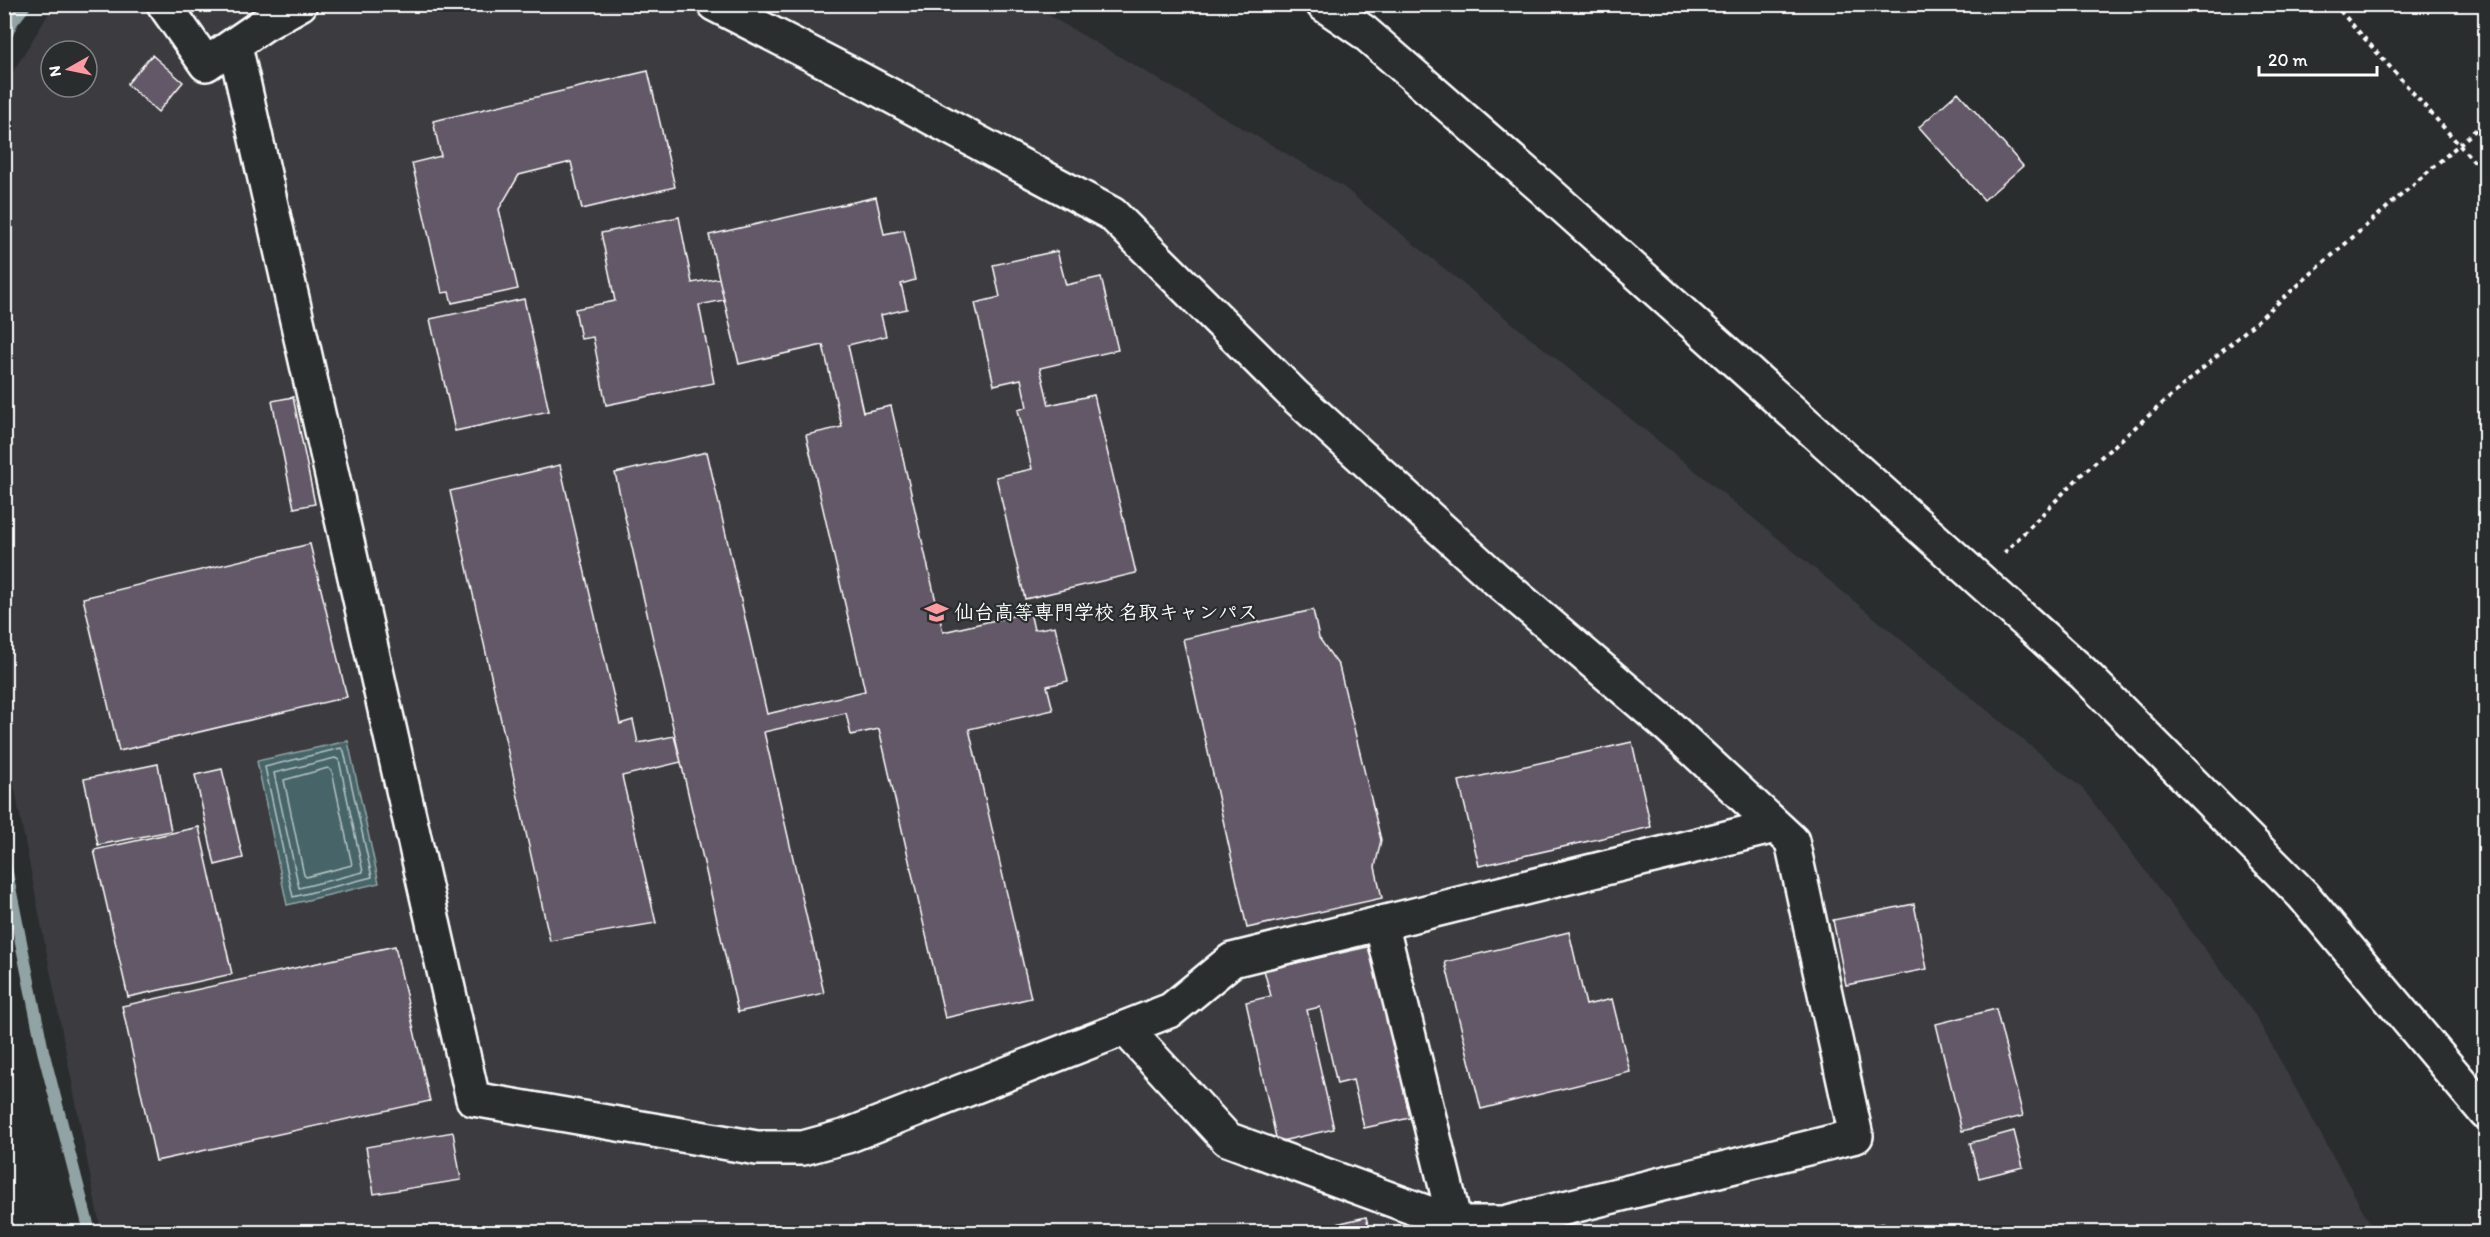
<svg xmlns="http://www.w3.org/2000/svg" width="2490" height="1237" font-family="Itim,'Klee One',sans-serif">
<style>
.built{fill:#3b3a3f;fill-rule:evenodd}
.water{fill:#476568;stroke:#91a3a4;stroke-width:1.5}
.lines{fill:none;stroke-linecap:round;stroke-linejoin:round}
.shore{stroke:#b5c1c3;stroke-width:1.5}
.stream{stroke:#91a3a4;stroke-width:12}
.building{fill:#645967;stroke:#fff;stroke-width:1.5}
.minor-casing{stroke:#fff;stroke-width:38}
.path{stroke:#fff;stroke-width:4;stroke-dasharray:4.5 4.5;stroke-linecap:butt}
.minor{stroke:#2a2d2e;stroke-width:33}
.labels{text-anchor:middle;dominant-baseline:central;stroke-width:4.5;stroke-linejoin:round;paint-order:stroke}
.poi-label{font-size:20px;font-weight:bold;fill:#fff;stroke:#2a2d2e;text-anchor:start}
</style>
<rect width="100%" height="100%" fill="#2a2d2e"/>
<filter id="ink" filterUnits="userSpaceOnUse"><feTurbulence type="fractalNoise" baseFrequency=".0167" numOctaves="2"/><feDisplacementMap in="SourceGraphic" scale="12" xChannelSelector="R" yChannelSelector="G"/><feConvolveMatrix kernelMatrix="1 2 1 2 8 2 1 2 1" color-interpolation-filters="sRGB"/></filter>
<g filter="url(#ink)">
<path class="built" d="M54 5H1031L1342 186 1713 485 2083 789 2255 1015 2375 1232H101L5 739 4 108 9 78ZM51 51H87V87H51Z"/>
<path class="water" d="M348 741 379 883 287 905 257 761Z"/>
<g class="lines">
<path class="shore" d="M341 748 344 751 372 877 293 897 265 767Z
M335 758 339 760 363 872 299 888 274 773Z
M328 768 332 771 352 865 306 877 304 875 284 780Z"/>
<path class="stream" d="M4 41 12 22 26 4
M4 858 43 1051 90 1232"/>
</g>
<path class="building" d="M152 55 183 82 158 112 127 84Z
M648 71 675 187 582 209 571 162 519 175 499 209 518 289 452 303 449 292 442 293 412 163 441 156 433 121Z
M1958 92 2023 166 1984 200 1919 127Z
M876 197 884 234 904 230 915 280 901 284 907 309 881 315 886 336 848 345 863 412 891 406 943 632 1030 612 1034 630 1055 626 1068 681 1047 686 1053 710 969 729 1031 998 945 1018 879 729 851 735 846 713 764 732 824 993 738 1012 615 473 707 452 767 714 865 691 806 435 842 427 823 345 739 364 709 235Z
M679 217 692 283 719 278 724 300 699 305 714 383 606 405 593 337 581 339 575 309 615 301 601 233Z
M1057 251 1066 285 1101 277 1118 350 1040 368 1049 405 1094 395 1136 573 1025 599 996 477 1032 469 1018 410 1027 407 1021 379 994 385 975 303 1000 297 993 265Z
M524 299 549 411 455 431 430 319Z
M293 397 315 504 294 508 272 401Z
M560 465 620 724 633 720 638 743 674 736 681 762 622 776 656 923 550 941 450 491Z
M310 544 347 697 119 751 83 598Z
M1313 610 1319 638 1339 666 1381 840 1375 867 1382 898 1247 928 1183 639Z
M1632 742 1651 827 1479 866 1459 781Z
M158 764 171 831 98 845 84 779Z
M222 769 243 858 215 865 195 775Z
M199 827 232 974 128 997 94 850Z
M1914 904 1927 969 1846 985 1833 920Z
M1569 932 1586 1005 1612 999 1630 1072 1481 1109 1445 962Z
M395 946 430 1101 156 1161 122 1006Z
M1372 946 1410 1118 1364 1128 1353 1080 1337 1084 1320 1007 1307 1010 1334 1129 1277 1142 1246 1002 1271 996 1264 970Z
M1996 1009 2023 1116 1962 1131 1936 1024Z
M2014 1131 2023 1167 1979 1178 1970 1143Z
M453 1132 461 1180 374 1194 366 1147Z
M1366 1217 1370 1232H1312L1311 1230Z
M1884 1223 1886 1232H1836Z"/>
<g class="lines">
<defs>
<path id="minor" d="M164 4 206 64 263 25 300 4
M714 4 854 76 1112 214 1294 395 1496 579 1668 726 1792 841 1856 1136 1504 1223 1506 1232
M1323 4 1364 32 1543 188 2083 673 2303 895 2486 1113
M235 46 473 1099 757 1148H803L847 1136 1171 1010 1232 960 1775 826
M1381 923 1455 1223
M1125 1028 1227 1139 1455 1223H1504"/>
</defs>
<use href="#minor" class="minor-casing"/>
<path class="path" d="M2334 4 2486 175
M2004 553 2084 472 2486 121"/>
<use href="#minor" class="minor"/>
</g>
</g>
<defs>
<symbol id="university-bare" viewBox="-9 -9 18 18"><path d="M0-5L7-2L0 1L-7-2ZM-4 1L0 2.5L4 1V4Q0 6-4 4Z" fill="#ff9aa2" stroke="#2a2d2e" stroke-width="2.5" paint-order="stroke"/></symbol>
</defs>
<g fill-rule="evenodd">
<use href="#university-bare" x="920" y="596" width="33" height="33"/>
</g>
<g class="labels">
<g class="poi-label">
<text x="954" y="612">仙台高等専門学校 名取キャンパス</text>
</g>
</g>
<rect width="2490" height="1237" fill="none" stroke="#2a2d2e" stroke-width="24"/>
<rect x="12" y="12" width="2466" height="1213" fill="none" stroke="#fff" stroke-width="2" filter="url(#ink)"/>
<g transform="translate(69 69) rotate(261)"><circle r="28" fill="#2a2d2e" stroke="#7f8182" stroke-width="1.5"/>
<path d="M0-4.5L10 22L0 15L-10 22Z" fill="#ff9aa2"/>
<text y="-9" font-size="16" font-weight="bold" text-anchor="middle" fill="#ffffff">N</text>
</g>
<path d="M2259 66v9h118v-9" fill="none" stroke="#ffffff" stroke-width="3"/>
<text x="2268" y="66" font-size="18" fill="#ffffff" stroke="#2a2d2e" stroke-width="4.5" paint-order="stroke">20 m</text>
</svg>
